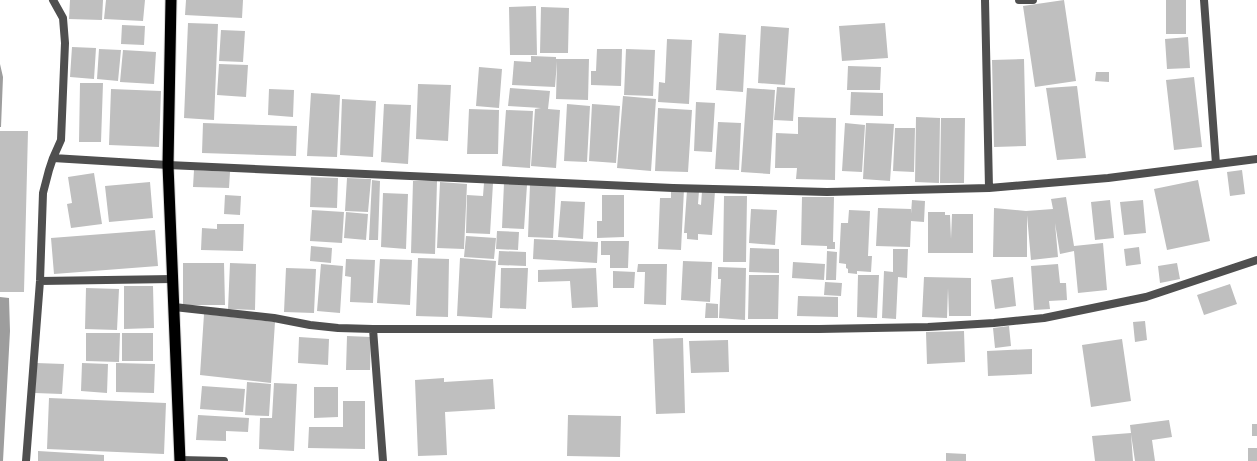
<svg xmlns="http://www.w3.org/2000/svg" width="1257" height="461" font-family="'Roboto Condensed',sans-serif">
<style>
.water{fill:#9d9d9d}
.building{fill:#bfbfbf}
.lines{fill:none;stroke-linecap:round;stroke-linejoin:round}
.trunk-casing{stroke:#dbdbdb;stroke-width:13}
.minor{stroke:#4f4f4f;stroke-width:8}
.trunk{stroke:#000;stroke-width:11}
</style>
<rect width="100%" height="100%" fill="#fff"/>
<path class="water" d="M0 64 3 77 1 127H0Z
M0 297 9 298 10 331 3 461H0Z"/>
<path class="building" d="M70 0H103L102 20 69 19Z
M106 0H145L143 21 104 19Z
M186 0H243L242 18 185 15Z
M1064 0 1076 81 1035 87 1023 6Z
M1166 0H1186V34H1166Z
M536 6 537 55H510L509 7Z
M541 7 569 8 568 53H540Z
M188 23 218 24 214 120 184 118Z
M885 23 888 58 842 61 839 26Z
M122 25 145 26 144 45 121 44Z
M761 26 789 28 785 85 758 83Z
M221 30 245 31 243 62 219 61Z
M719 33 746 35 743 92 716 90Z
M1188 37 1190 68 1167 69 1165 39Z
M667 39 692 40 689 104 658 102 659 82 665 83Z
M72 47 96 48 94 79 70 77Z
M99 49 121 50 118 81 97 79Z
M597 49H622L621 86 591 85V71H596Z
M626 49 655 50 653 96 624 95Z
M123 50 156 52 154 84 120 82Z
M531 56 556 57V59H589L588 100 556 99 557 61 555 87 512 85 514 61 531 62Z
M1024 59 1026 146 994 147 992 60Z
M219 64 248 65 246 97 217 95Z
M848 66 881 67 880 90H847Z
M479 67 502 69 499 108 476 106Z
M1096 72H1109V82L1095 81Z
M1194 77 1202 147 1174 150 1166 80Z
M80 83H103L101 142H79Z
M418 84 451 85 448 141 416 139Z
M1077 86 1086 158 1057 160 1046 88Z
M777 87 795 88 793 121 774 120Z
M510 88 550 91 548 109 560 110 556 168 531 166 535 109 541 108 508 106Z
M747 88 775 90 770 174 741 172Z
M111 89 161 91 159 147 109 145Z
M269 89 294 90 293 117 268 115Z
M851 92 883 93V116L850 115Z
M311 93 340 95 337 157 307 156Z
M623 96 656 99 651 171 617 168Z
M342 99 376 101 373 157 340 155Z
M696 102 715 103 712 152 694 151Z
M384 104 411 105 408 164 381 162Z
M567 104 590 106 587 162 564 161Z
M592 104 620 106 616 163 589 161Z
M658 108 692 110 688 172 655 171Z
M469 109 499 110 498 154H467Z
M506 110 533 111 530 168 502 166Z
M798 117 836 118 835 180 796 179 797 168H775L776 133 798 134Z
M916 117 940 118 939 183 915 182Z
M941 118H965L964 183H940Z
M718 122 741 123 739 170 715 169Z
M203 123 297 126 296 156 202 153Z
M845 123 865 125 862 172 842 171Z
M866 123 894 124 890 181 863 179Z
M895 128H915L914 172 893 171Z
M0 131H28L24 292H0Z
M194 170 230 172 229 188 193 187Z
M1242 170 1245 194 1230 196 1227 172Z
M94 173 102 224 71 228 67 204 72 203 68 177Z
M311 177 338 178 337 208 310 207Z
M347 178 371 179 368 212 345 211Z
M372 180 380 181 378 240H369Z
M1198 180 1210 241 1167 250 1154 189Z
M413 181H437L435 254 411 253Z
M150 182 153 218 109 222 105 186Z
M440 182 467 184 464 249 437 248Z
M484 183H493L490 234 466 233 467 195 483 196Z
M504 183 527 185 524 229 502 228Z
M530 184H556L553 238 528 237Z
M671 189H684L681 250 658 249 660 198H671Z
M687 190 699 191 698 204 701 205 702 191H715L712 235 698 234V240L687 239V233H684Z
M383 193 408 194 406 249 381 247Z
M225 195 241 196 240 215 224 214Z
M602 195H624V237L597 238V221H602Z
M724 196H747L746 262H723Z
M802 197H834L833 242H835V249H827V246L801 245Z
M1066 197 1074 246 1103 243 1107 290 1078 293 1074 251 1060 254 1055 223 1058 257 1031 260 1027 215V257H993L994 208 1026 211 1053 209 1051 199Z
M912 200 925 201 924 222 911 221 910 247 876 246 878 208 911 209V214Z
M1110 200 1114 238 1095 240 1091 202Z
M1143 200 1146 233 1124 235 1120 202Z
M561 201 585 202 583 239 558 237Z
M751 209 777 210 775 245 749 243Z
M312 210 344 212 342 243 310 241Z
M849 210 870 211 868 256H872L871 272 857 271V274L848 273V269L846 268V264L839 263 841 223H848Z
M346 212 368 214 366 240 344 238Z
M928 212H945V215H950L951 239 952 214H973V253H928Z
M217 224H244L243 251 201 250 202 228 217 229Z
M155 230 158 266 54 274 51 238Z
M497 231 519 232 518 250 496 249Z
M466 236 496 238 494 259 464 257Z
M534 239 598 242 597 263 533 259Z
M601 241H629L628 268H610V255H601Z
M311 246 332 248 331 263 310 261Z
M1139 247 1141 264 1126 266 1124 249Z
M750 248 779 249V273L749 272Z
M893 249H908L907 278 898 277 896 319 882 318 884 271 893 272Z
M499 251 526 252V266L498 265Z
M827 251 837 252 836 280H826Z
M418 258 449 259 448 317 416 316Z
M460 258 496 261 492 318 457 316Z
M346 259 375 260 373 303 350 302 351 277 345 276Z
M380 259 412 260 410 305 377 303Z
M683 261 712 262 710 302 681 300Z
M793 262 825 264 824 280 792 278Z
M183 263H224L225 305H183Z
M230 263 256 264 255 310 228 309Z
M1177 263 1180 279 1160 283 1158 266Z
M321 264 343 266 340 313 317 311Z
M638 264H667L666 305 644 304 645 272H637Z
M1058 264 1060 283H1066L1067 300 1049 301 1050 309 1034 310 1031 266Z
M718 267 746 268 745 320 719 318 721 279H718Z
M286 268 316 269 314 313 284 312Z
M501 268H528L526 309 500 308Z
M596 268 598 307 572 308 570 281 538 282V270Z
M613 271 635 272 634 288H613Z
M749 275H779L778 319H748Z
M858 275H879L877 318 857 317Z
M924 277 971 278V316H949L948 288 947 318 922 317Z
M1013 277 1016 306 995 309 991 280Z
M825 282 842 283 841 296 824 295Z
M1230 284 1237 304 1204 315 1197 295Z
M124 286H153L154 328 124 329Z
M86 288 119 289 117 330 85 329Z
M798 296 838 297V317L797 316Z
M706 303 718 304V318H705Z
M204 314 275 322 271 383 200 375Z
M1145 321 1147 340 1135 342 1133 322Z
M1009 326 1011 346 995 348 993 328Z
M964 331 965 362 927 364 926 332Z
M86 333H120L119 362 86 361Z
M122 333H153V361H122Z
M347 336 371 337 370 370H346Z
M299 337 329 339 328 365 298 363Z
M683 338 685 413 656 414 653 339Z
M1122 339 1131 401 1091 407 1082 345Z
M728 340 729 372 691 373 689 341Z
M1032 349V374L988 376 987 351Z
M36 363 64 364 62 394 35 393Z
M82 363 108 364 107 393 81 391Z
M116 363 155 364 154 393 116 392Z
M444 378V382L493 379 495 409 445 412 447 455 418 456 415 380Z
M247 382 271 384 269 416 245 415Z
M274 383 297 384 294 451 259 449 260 418H272Z
M202 386 245 389 243 412 200 409Z
M314 387H338V417L314 418Z
M49 398 166 403 164 454 47 449Z
M343 401H365V449L308 448 309 427H343Z
M198 415 249 418 248 432 226 431V441L196 440Z
M568 415 621 416 620 457 567 456Z
M1169 420 1172 437 1152 440 1155 461H1135L1131 434 1133 461H1095L1092 436 1131 433 1130 425Z
M1252 424H1257V436H1252Z
M1248 448H1257V461H1248Z
M38 451 104 455V461H38Z
M946 453 966 454V461H946Z"/>
<g class="lines">
<defs>
<path id="trunk" d="M171 0 168 165 180 461"/>
</defs>
<use href="#trunk" class="trunk-casing"/>
<path class="minor" d="M53 0 63 18 65 43 61 140 53 158
M985 0 989 188
M1019 0H1033
M1204 0 1216 164
M40 281 173 279
M174 307 274 318 310 325 338 328 373 329
M180 460 224 461
M26 461 40 281 43 193 49 170 53 158 168 165 673 188 827 192 989 188 1108 178 1257 159
M383 461 373 329H819L928 327 994 323 1044 318 1146 297 1257 260"/>
<use href="#trunk" class="trunk"/>
</g>
</svg>
